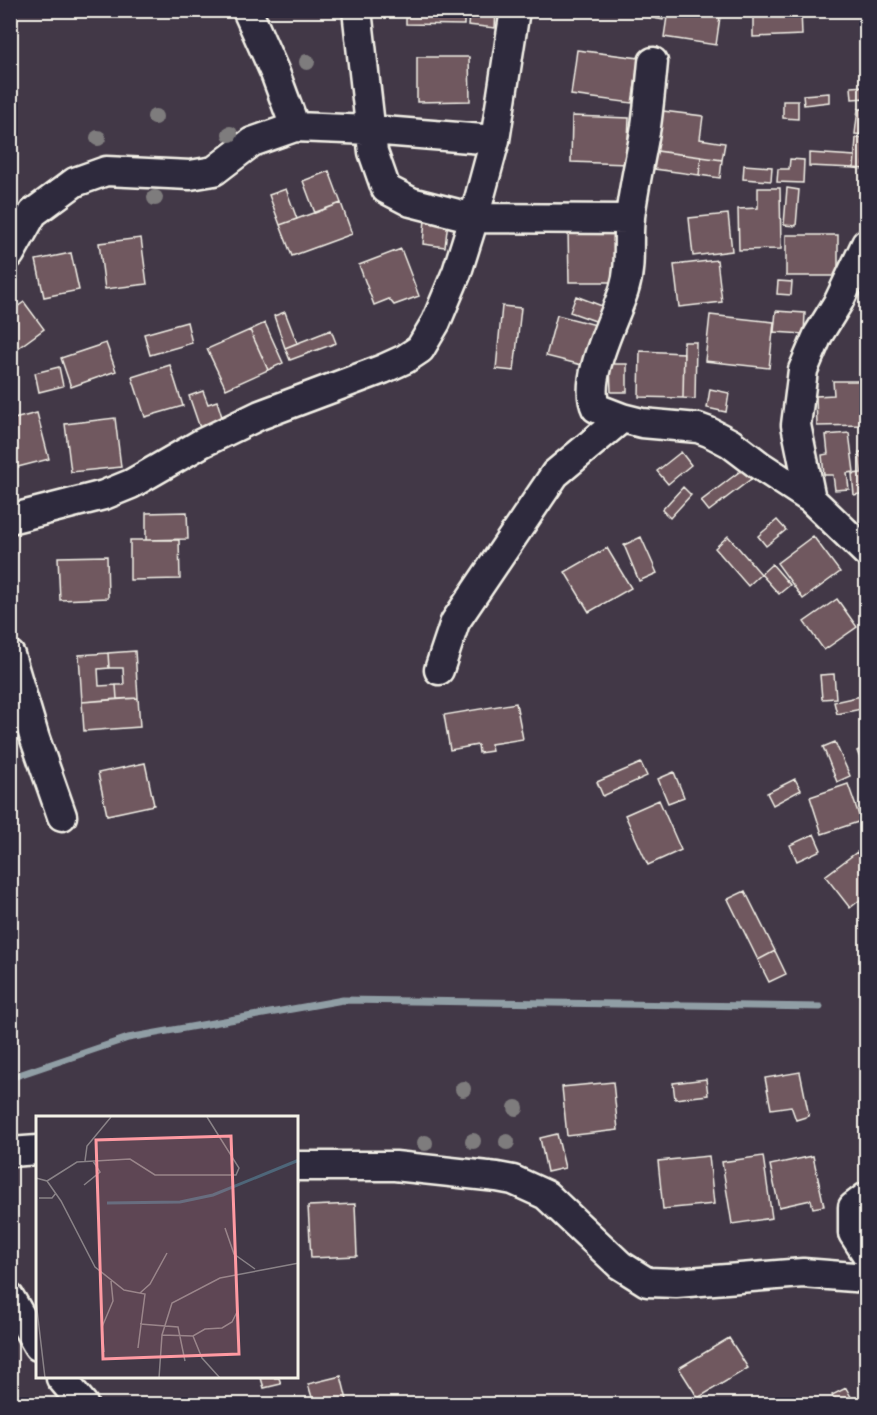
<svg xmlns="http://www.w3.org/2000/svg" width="877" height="1415" font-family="Sriracha,sans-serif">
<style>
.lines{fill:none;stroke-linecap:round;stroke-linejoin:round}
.stream{stroke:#909ea5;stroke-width:7}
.building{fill:#6f585e;stroke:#f4f1e8;stroke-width:1.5}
.minor-casing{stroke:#f4f1e8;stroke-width:33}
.minor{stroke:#2f2a3d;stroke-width:28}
.tree{fill:#7e7c7d}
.inset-river{fill:none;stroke:#4e6679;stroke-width:3}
.inset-road{fill:none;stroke:#898287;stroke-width:1.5}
.view{fill:#ff9aa2;fill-opacity:0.15;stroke:#ff9aa2;stroke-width:3}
.inset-edge{fill:none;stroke:#f4f1e8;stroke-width:3}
</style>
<rect width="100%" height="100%" fill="#423847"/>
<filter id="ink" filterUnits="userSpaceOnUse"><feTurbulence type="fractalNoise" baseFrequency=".0167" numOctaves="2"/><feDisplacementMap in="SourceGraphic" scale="12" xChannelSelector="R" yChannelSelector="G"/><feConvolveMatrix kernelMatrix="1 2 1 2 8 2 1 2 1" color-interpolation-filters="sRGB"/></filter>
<g filter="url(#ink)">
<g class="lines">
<path class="stream" d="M10 1078 128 1038 343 1000 820 1007"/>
</g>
<path class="building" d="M406 10H464V25L406 24Z
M470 10H496L495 28 468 25Z
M637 10H665L663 20 636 15Z
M668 10H721L716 45 664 37Z
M753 10H801L802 35 753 37Z
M577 50 639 58 632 103 571 95Z
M417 57H469L470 101 417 102Z
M866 86V98L852 99 851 87Z
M829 93V102L804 105 803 95Z
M783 101H798V119L783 118Z
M858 109H866V135L855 134Z
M655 110 703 116 700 139 725 143 722 160 650 150Z
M572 116 629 118 627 164 571 162Z
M856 138H866L864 169 854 168Z
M650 150 701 157 699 175 647 168Z
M809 153 855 156 854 168 809 166Z
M701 157 722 160 720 178 699 175Z
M790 159 804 160 803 183 777 182 778 169H789Z
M744 165 772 167 771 181 743 179Z
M329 171 341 203 315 213 303 181Z
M758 188H780L781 249 739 250 738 209 758 208Z
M787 188 799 190 796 226 784 225Z
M286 189 297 219 280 225 269 195Z
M341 203 352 234 292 256 280 225Z
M728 214 732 251 693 256 689 218Z
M425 219 448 221 445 247 423 244Z
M615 229 616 282H569L568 230Z
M786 235H838V276H786Z
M141 238 147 284 105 289 99 243Z
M401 249 419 296 394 305 389 299 374 305 359 265Z
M71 253 79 290 44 297 36 260Z
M717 260 722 302 679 307 674 265Z
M778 281 792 282 791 295 777 294Z
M576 296 607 308 601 323 570 312Z
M24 302 44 329 18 348 10 338V312Z
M502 306 521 308 514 371 496 369Z
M776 311 805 313 804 334 774 332Z
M285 312 297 343 285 348 274 316Z
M557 315 600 326 590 367 546 356Z
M710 315 774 322 769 368 705 361Z
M187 322 192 343 150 355 144 334Z
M265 323 283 363 268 370 250 330Z
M250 330 268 370 226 389 207 349Z
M331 330 336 343 290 360 285 348Z
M684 342H696L695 399 683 398Z
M106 343 116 371 71 387 61 358Z
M640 351 684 353 683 398 639 397Z
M610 364H627V392H611Z
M170 365 183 406 145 417 132 377Z
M59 367 63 386 39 392 35 373Z
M833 381H863L864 425 817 426 816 396 834 395Z
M710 389 729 393 726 412 707 408Z
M203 391 208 404 217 401 223 420 200 428 189 396Z
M37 413 49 459 10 469V420Z
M115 418 121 467 71 472 65 424Z
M849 433 854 472 847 473 849 489 835 490 833 475H824L822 455 828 454 826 435Z
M681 452 691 465 668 484 657 471Z
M859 452H866V493L854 495 852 474 861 473Z
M743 469 751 479 709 511 701 501Z
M683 487 691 495 670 518 662 510Z
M187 512 188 539 146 540V513Z
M777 520 786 530 766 546 758 536Z
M728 536 761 574 748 586 715 548Z
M813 536 840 572 803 599 777 563Z
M641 537 657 573 639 581 624 545Z
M130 540H179L180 579 130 580Z
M607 548 631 588 589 612 565 572Z
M107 556 108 598 60 600 58 557Z
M772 564 790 585 779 594 761 574Z
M837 599 857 627 824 650 804 622Z
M135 651 138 698 117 699 116 685H124L123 668H109L108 653Z
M108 653 109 668 98 669 99 686 116 685 117 699 82 702 79 655Z
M834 674 836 698 822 699 820 675Z
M866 695V708L837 714 834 702Z
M138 698 140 727 84 731 82 702Z
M516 703 523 739 491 744 492 751 479 753 478 745 450 750 444 715Z
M835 742 850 776 837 782 823 747Z
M866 747V773L857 751Z
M145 763 154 805 107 815 98 773Z
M641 763 647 776 603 796 597 782Z
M674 772 684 797 668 803 658 779Z
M795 779 801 790 773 805 767 793Z
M848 784 861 821 822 834 810 797Z
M659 800 681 850 648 865 625 815Z
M814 834 821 850 797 861 790 845Z
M857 852 866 864V895L850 908 825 876Z
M745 891 775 951 758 960 728 899Z
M775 951 786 974 769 982 758 960Z
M800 1072 809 1116 796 1120 791 1106 771 1109 765 1078Z
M706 1079 708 1095 675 1099 673 1083Z
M613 1082 618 1130 567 1136 562 1087Z
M557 1134 565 1168 547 1172 540 1138Z
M709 1156 714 1204 663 1209 658 1161Z
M763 1156 772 1218 732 1224 722 1162Z
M813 1156 824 1206 813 1208 811 1200 779 1207 770 1165Z
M355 1204 357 1256 311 1258 308 1206Z
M729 1338 748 1368 698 1398 679 1368Z
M341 1376 348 1404H314L308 1384Z
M261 1378H279L281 1384 264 1388Z
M846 1388 855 1404H837L832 1395Z"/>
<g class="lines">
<defs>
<path id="minor" d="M247 10 275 73 295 127
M357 10 373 152 386 189 411 202 474 218 630 219
M653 62C651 83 649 105 646 126 641 156 634 186 630 217 627 242 632 265 624 290 615 319 582 379 596 408L622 418 642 423 698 428 709 432 730 443 759 465 811 499 866 552
M10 254 33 213 75 182 106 171 190 175 214 171 252 142 295 127 371 130 495 140
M811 499 796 425 803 370 818 335 839 301 866 244
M10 519 104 495 131 484 202 443 260 415 383 369 405 359 420 349 436 322 457 272 474 218 495 140 515 10
M10 655 35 739 62 816
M439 670 455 622 555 474 622 418
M10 1152 38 1150
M297 1166H395L497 1177 513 1180 546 1195 620 1265 647 1282 676 1283 803 1273 866 1278
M866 1197 853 1207V1233L866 1253
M10 1298 38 1346
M61 1378 83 1404"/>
</defs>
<use href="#minor" class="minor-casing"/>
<use href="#minor" class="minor"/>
</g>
<g class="tree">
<circle cx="307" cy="62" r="8"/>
<circle cx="155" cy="117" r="8"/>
<circle cx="230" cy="134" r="8"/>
<circle cx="98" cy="138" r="8"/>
<circle cx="155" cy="198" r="8"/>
<circle cx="463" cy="1089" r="8"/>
<circle cx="516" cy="1108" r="8"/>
<circle cx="473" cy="1141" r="8"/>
<circle cx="507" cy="1142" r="8"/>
<circle cx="425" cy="1143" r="8"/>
</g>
</g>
<g transform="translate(36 1116)">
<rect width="262" height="262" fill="#423847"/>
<path class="inset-river" d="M71 87 144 86 177 79 263 44"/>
<path class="inset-road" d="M49 45 51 30 75 1M0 62 11 65 25 85 59 151 88 174 109 178 102 232M11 65 41 46 94 43 119 59H200L203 52 171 1M48 69 64 56 57 45M3 82H16L20 77M189 112 198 138 219 153M104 177 114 168 131 137M0 185 9 262M104 208 142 211 149 245M126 219 157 220 169 213 186 212 196 206 201 196M157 220 166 242 184 262M68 236 66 211 77 185 75 165M123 262 126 219 136 187 184 162 263 147"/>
<path class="view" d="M195 20 203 238 67 243 60 24Z"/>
<rect width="262" height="262" class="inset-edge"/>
</g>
<rect width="877" height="1415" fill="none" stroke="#2f2a3d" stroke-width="36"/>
<rect x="18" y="18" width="841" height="1379" fill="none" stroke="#f4f1e8" stroke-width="2" filter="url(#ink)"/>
</svg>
